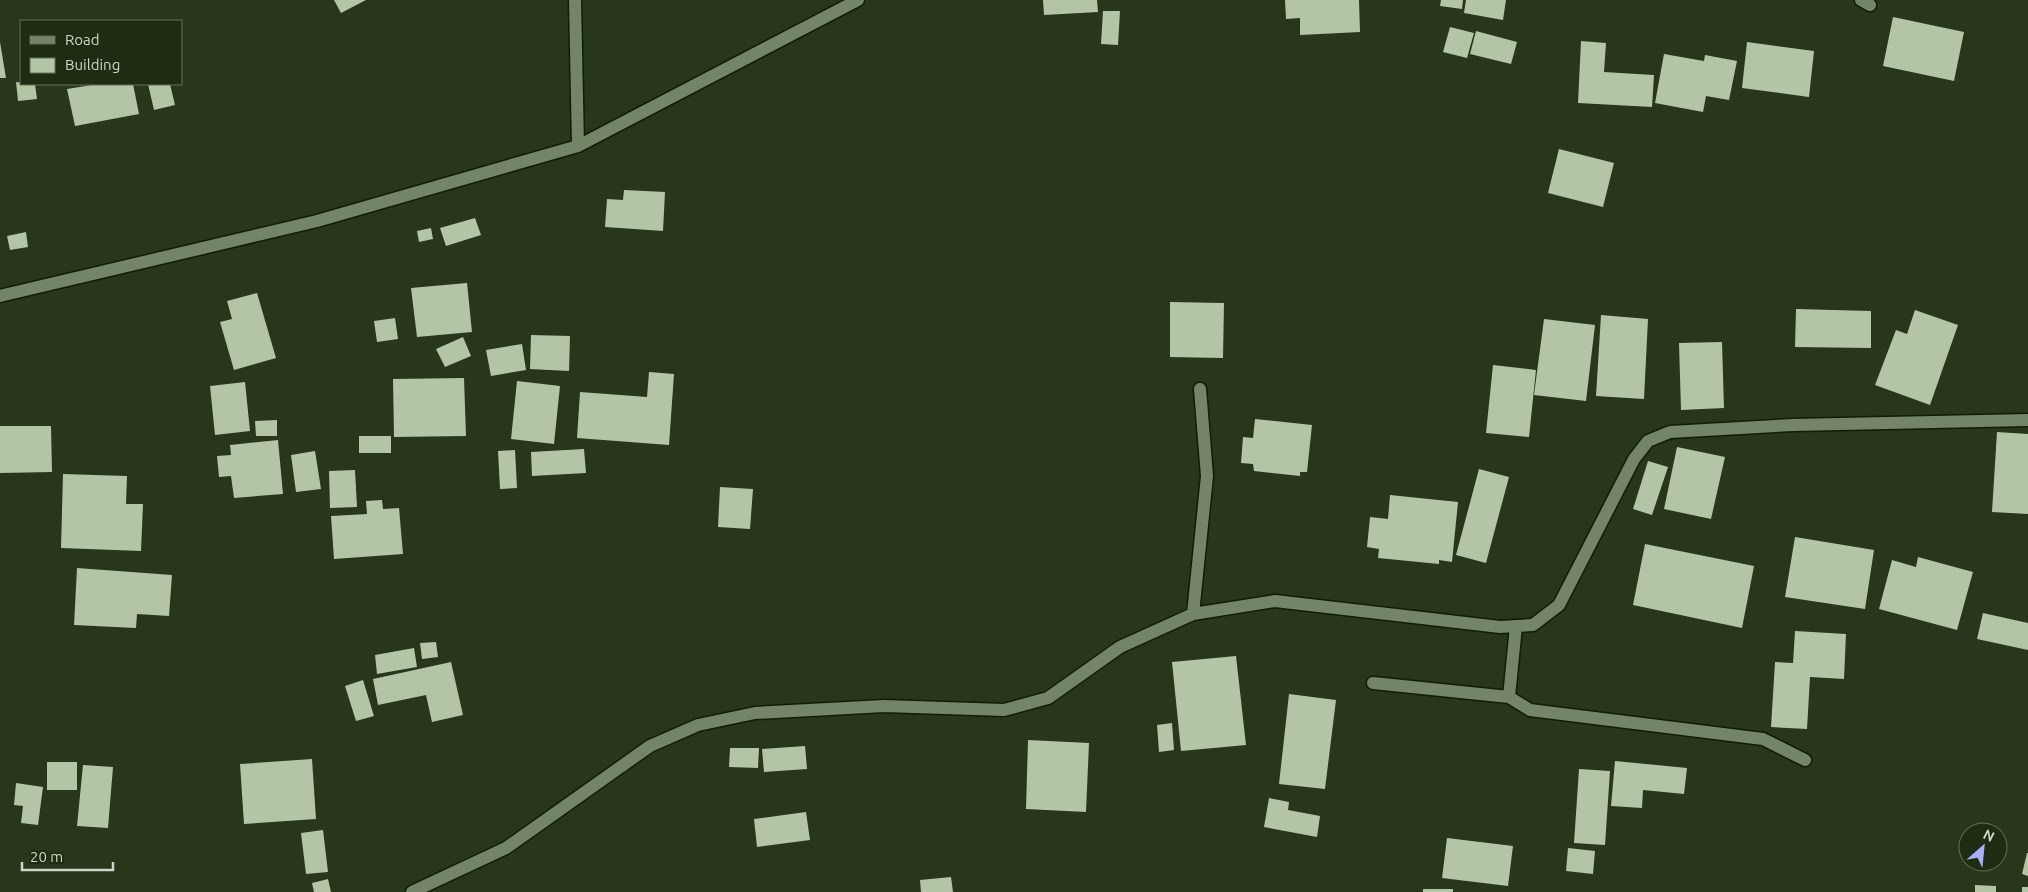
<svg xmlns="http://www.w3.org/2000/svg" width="2028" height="892" font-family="Ubuntu,sans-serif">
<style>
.building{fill:#b4c5a5}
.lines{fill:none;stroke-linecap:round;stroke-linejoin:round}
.minor-casing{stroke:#111d04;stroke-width:15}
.minor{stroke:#748466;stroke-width:12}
</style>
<rect width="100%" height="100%" fill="#28361b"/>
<path class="building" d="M334 0H366L341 13Z
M1043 0H1097L1098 12 1044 15Z
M1285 0H1359L1360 32 1300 35V18L1286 19Z
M1441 0H1463L1462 9 1440 6Z
M1466 0H1506L1503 20 1464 13Z
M1103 11H1120L1118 45 1101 44Z
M1893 17 1964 32 1954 81 1883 66Z
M1450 27 1474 33 1467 58 1443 52Z
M1476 31 1517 42 1511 64 1470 54Z
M1581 41 1606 43 1604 72 1654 75 1652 107 1578 103Z
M0 42 6 78H0Z
M1747 42 1814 51 1809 97 1742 88Z
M1664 54 1704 61 1705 55 1737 61 1729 100 1706 96 1703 112 1655 103Z
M16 82 35 84 37 99 18 101Z
M98 84H133L139 114 75 126 67 89Z
M148 84H170L175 105 154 110Z
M1559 149 1614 163 1603 207 1548 193Z
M624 190 665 192 663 231 605 227 607 199 623 200Z
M475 218 481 235 446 246 440 228Z
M431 228 433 239 419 242 417 231Z
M26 232 28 247 10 250 7 236Z
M467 283 472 332 417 337 411 288Z
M257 293 276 358 234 370 220 322 232 319 227 301Z
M1170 302 1224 303 1223 358 1170 357Z
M1796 309 1871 311V348L1795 347Z
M1915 310 1958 325 1930 405 1875 385 1896 330 1907 334Z
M1601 315 1648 319 1644 399 1596 396Z
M395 318 398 339 377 342 374 321Z
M1544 319 1595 325 1586 401 1534 395Z
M531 335 570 336 569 371 530 369Z
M463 337 471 356 445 367 436 349Z
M1722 342 1724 408 1681 410 1679 343Z
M522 344 526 370 491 376 486 350Z
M1493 365 1536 370 1529 437 1486 433Z
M649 372 674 374 669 445 577 438 580 392 647 397Z
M464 378 466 436 394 437 393 379Z
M517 381 560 386 554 444 511 439Z
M245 382 250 431 215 435 210 386Z
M1255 419 1312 425 1307 472H1300V476L1254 471 1253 464 1241 463 1243 437 1253 438Z
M277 420V436H256L255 421Z
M0 426H51L52 472 0 473Z
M1997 432 2028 434V514L1992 512Z
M359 436H391V453H359Z
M278 440 283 494 234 498 231 476 219 477 217 456 231 455 230 445Z
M1677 447 1725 457 1711 519 1664 509Z
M584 449 586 473 532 476 531 452Z
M515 450 517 488 500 489 498 451Z
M315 451 321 489 296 492 291 455Z
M1648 461 1668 467 1652 515 1633 509Z
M1479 469 1509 477 1486 563 1456 555Z
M355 470 357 507 330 508 329 471Z
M63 474 127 476 126 504H143L141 551 61 548Z
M720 487 753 489 750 529 718 527Z
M1390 495 1458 502 1452 562 1439 560V564L1378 558 1379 549 1367 547 1370 517 1388 519Z
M382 500 383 509 399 508 403 554 334 559 331 516 367 514 366 501Z
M1795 537 1874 550 1865 609 1785 597Z
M1645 544 1754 566 1742 628 1633 605Z
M1918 557 1973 572 1957 630 1879 609 1892 560 1916 567Z
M77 568 172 575 169 616 137 614 136 628 74 625Z
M1983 613 2028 623V650L1977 639Z
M1795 631 1846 634 1844 679 1810 677 1807 729 1771 727 1775 662 1793 663Z
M436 642 438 657 422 659 420 643Z
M414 648 417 667 377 674 375 655Z
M1236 656 1246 745 1181 751 1172 662Z
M451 662 463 715 432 722 426 695 378 705 373 679Z
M363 680 374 716 356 721 345 686Z
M1289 694 1336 700 1325 789 1279 784Z
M1172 723 1174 750 1159 752 1157 725Z
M1028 740 1089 743 1086 812 1026 809Z
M805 746 807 769 764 772 762 749Z
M730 748H759L758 768 729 767Z
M312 759 316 819 244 824 240 764Z
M1615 761 1687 768 1684 794 1643 790 1642 808 1611 806Z
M47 762H77V790H47Z
M83 765 113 767 108 828 77 826Z
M1579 769 1610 771 1605 845 1574 843Z
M16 783 43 787 38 825 21 823 23 806 14 805Z
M1269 798 1289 802 1288 810 1320 816 1317 837 1264 827Z
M806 812 810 840 757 847 754 819Z
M323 830 328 872 306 874 301 833Z
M1447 838 1513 846 1508 886 1442 878Z
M1568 848 1595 851 1593 874 1566 871Z
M2027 853H2028V876L2022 874Z
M951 877 953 892H921L920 880Z
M328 879 331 892H314L312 883Z
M1975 885 1996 886V892H1975Z
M2022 887H2028V892H2022Z
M1423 889H1453V892H1423Z"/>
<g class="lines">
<defs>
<path id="minor" d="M575 0 578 146
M1861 0 1870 5
M0 296 317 221 578 146 858 0
M1193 614 1207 476 1200 389
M1516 626 1509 697 1530 710 1763 739 1805 760
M1373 683 1509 697
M412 892 506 848 650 746 698 725 755 713 884 706 1004 710 1048 698 1120 647 1193 614 1275 601 1500 627 1533 625 1559 605 1634 459 1648 441 1670 432 1793 425 2028 420"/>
</defs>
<use href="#minor" class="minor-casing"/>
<use href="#minor" class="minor"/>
</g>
<rect x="20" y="20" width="162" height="65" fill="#1e2c12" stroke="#64705a"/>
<rect x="30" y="36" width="25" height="8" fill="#748466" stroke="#64705a"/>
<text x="65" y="45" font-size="15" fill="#ced7c7">Road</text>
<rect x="30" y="58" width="25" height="15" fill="#b4c5a5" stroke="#64705a"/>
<text x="65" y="70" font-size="15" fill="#ced7c7">Building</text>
<g transform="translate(1983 847) rotate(27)"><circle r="24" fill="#1e2c12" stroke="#64705a"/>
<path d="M0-4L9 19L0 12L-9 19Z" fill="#abaffb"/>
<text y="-8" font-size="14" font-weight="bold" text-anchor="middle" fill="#ced7c7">N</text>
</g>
<path d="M22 862v8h91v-8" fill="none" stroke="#ced7c7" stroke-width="2.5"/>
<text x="30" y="862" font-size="15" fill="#ced7c7" stroke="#1e2c12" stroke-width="4" paint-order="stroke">20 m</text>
</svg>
